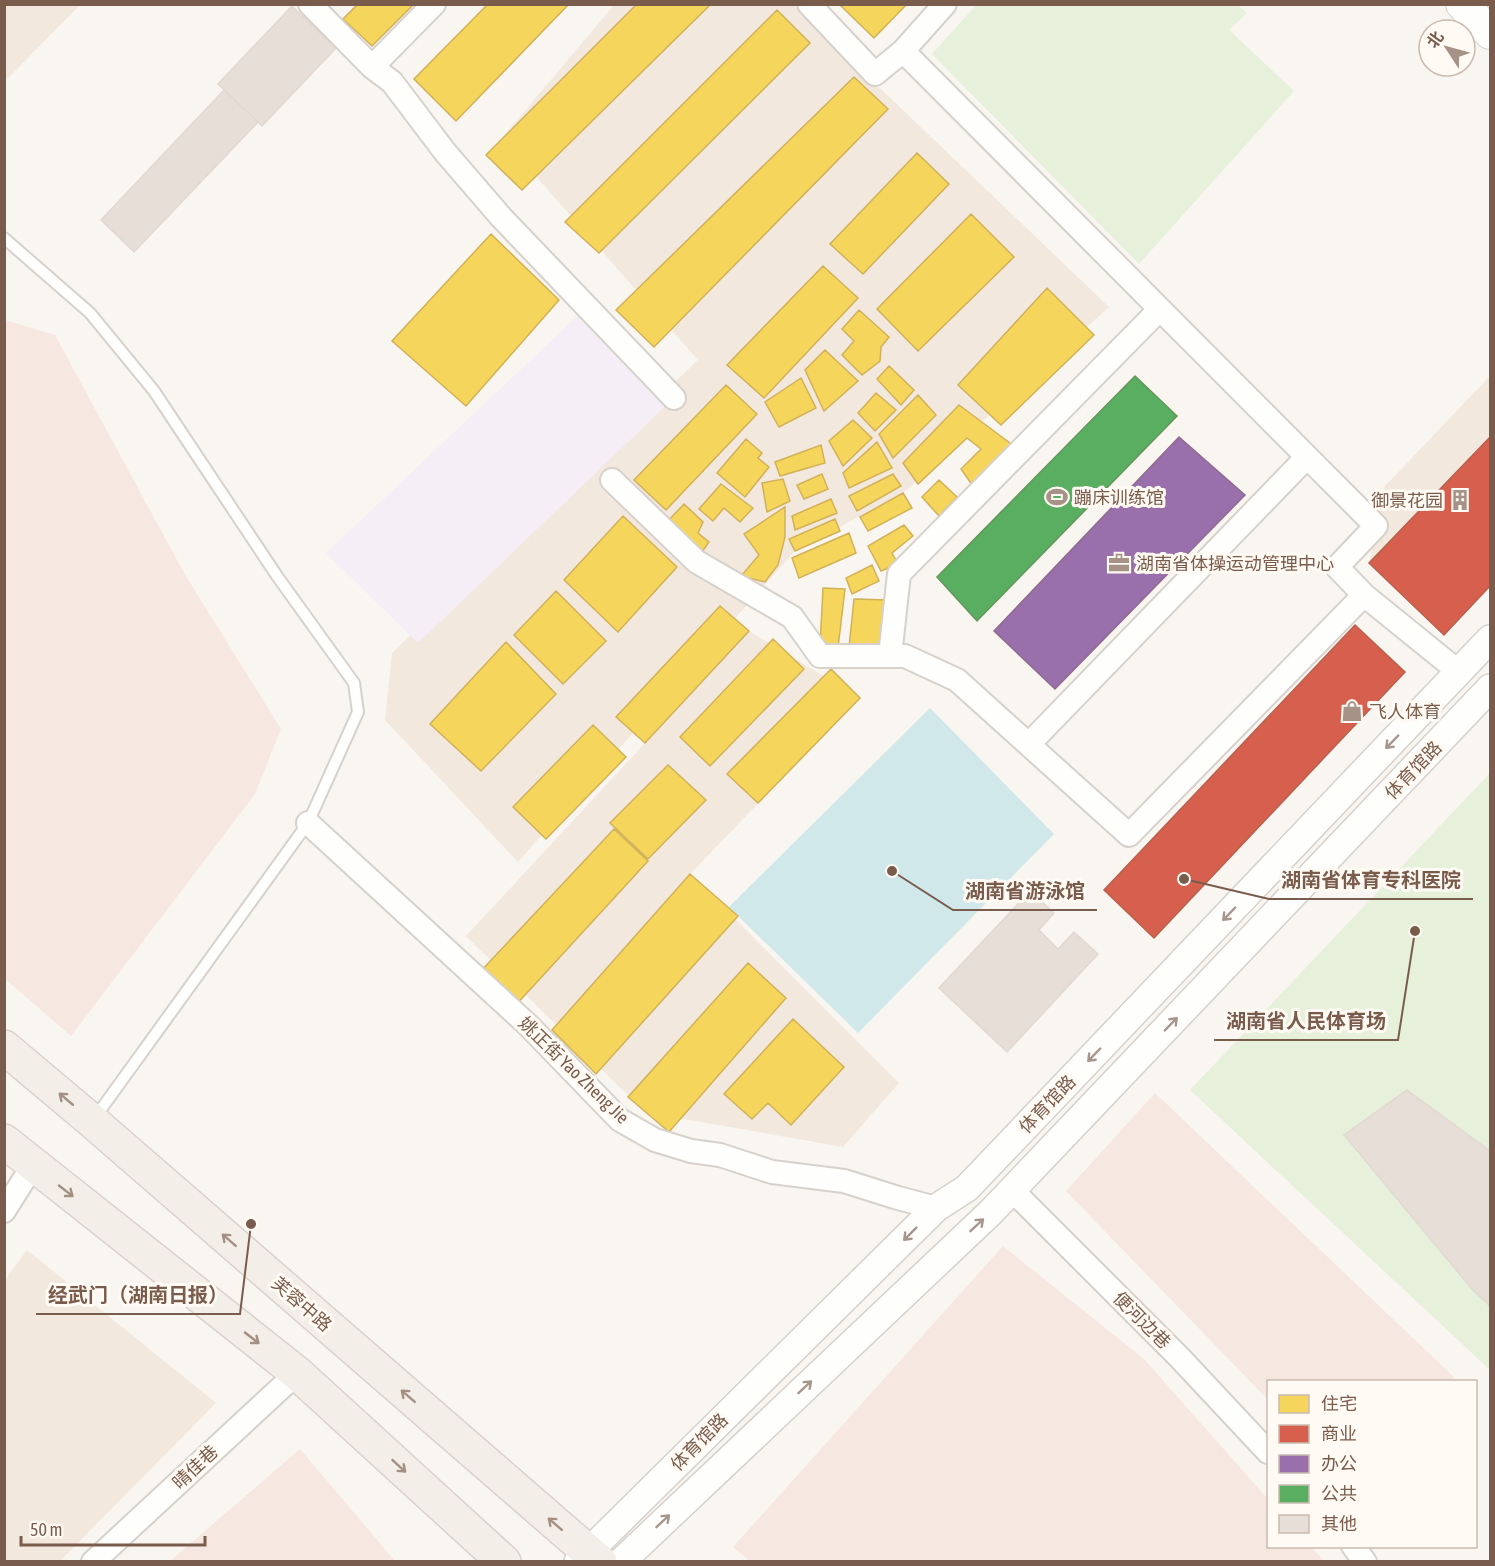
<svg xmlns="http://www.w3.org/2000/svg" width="1495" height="1566" font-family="'Asap Condensed','Noto Sans SC',sans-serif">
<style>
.residential{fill:#f2e8de}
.commercial{fill:#f6e8e1}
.education{fill:#f6eef6}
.green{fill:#e7f0db}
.water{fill:#d0e8ea}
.homes{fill:#f6d55c;stroke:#d1b158;stroke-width:1.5}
.shops{fill:#d6604d;stroke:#ba5f4d;stroke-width:1.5}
.offices{fill:#9970ab;stroke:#906a8f;stroke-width:1.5}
.public{fill:#5aae61;stroke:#64955b;stroke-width:1.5}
.building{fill:#e6ded7;stroke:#e2d8d2;stroke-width:1.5}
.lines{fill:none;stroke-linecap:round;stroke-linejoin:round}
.service-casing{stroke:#d7d1cb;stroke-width:14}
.minor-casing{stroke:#d7d1cb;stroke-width:26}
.tertiary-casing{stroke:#d7d1cb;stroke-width:30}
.secondary-casing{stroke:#d9d2cb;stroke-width:34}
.primary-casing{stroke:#dad1cc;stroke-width:36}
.service{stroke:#fefefd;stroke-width:10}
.minor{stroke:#fefefd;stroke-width:22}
.tertiary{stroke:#fefefd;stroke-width:27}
.secondary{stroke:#fefefd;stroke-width:32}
.primary{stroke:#f3eee8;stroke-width:33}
.oneway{stroke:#a8958b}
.oneway2{stroke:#a48f83}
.labels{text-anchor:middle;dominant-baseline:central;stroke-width:6;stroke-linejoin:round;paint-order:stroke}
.poi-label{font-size:18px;fill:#7a5c4d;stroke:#fffaf3;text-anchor:start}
.street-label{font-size:18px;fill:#7a5c4d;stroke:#fffaf3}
.leader{fill:none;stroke:#7a5c4d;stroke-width:2}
.callout-dot{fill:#7a5c4d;stroke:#fffaf3;stroke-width:2}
.callout-label{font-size:20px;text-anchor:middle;font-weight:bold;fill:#7a5c4d;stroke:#fffaf3;stroke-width:6;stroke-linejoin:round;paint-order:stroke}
</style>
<rect width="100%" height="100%" fill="#f9f5f0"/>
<path class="residential" d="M5 4 80 5 5 81 4 5Z
M614 5H793L1109 307 903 493 795 551 518 862 385 720 392 653 698 360 502 138Z
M1490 376V584L1444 635 1369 563 1385 486Z
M749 631 860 698 690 874 899 1083 843 1147 645 1112 466 936Z
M27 1250 216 1403 60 1561H5V1280Z"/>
<path class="commercial" d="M5 320 55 335 184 573 281 729 255 794 71 1036 5 979Z
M1155 1093 1454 1377 1450 1381 1268 1382V1400L1066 1191Z
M1003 1246 1144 1359 1268 1499V1546L1311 1547 1324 1561 751 1562 733 1547Z
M300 1449 395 1561H170Z"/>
<path class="education" d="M586 308 674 398 418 643 326 553Z"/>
<path class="green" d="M977 4 1238 5 1247 13 1229 30 1294 91 1139 264 932 54Z
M1490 773V1370L1190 1090Z"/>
<path class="water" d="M930 708 1054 834 858 1033 729 907Z"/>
<path class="homes" d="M358 4H414L372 46 343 19Z
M488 4H569L456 121 414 79Z
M637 4H711L522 190 486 155Z
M839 4H907L874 38Z
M777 10 810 43 599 253 565 222Z
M854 77 888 109 654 347 616 310Z
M917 153 949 184 863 274 830 244Z
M971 214 1014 257 918 351 877 309Z
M491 234 559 300 466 406 392 341Z
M823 266 858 298 764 398 727 365Z
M1047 288 1094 335 1001 425 958 385Z
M859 310 889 337 881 347 880 361 862 375 842 355 854 341 842 329Z
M825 350 858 381 824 411 805 370Z
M889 366 914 390 901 405 877 379Z
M801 378 816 408 779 427 765 402Z
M726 385 757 414 666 510 634 480Z
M876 393 896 410 875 431 858 413Z
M918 395 936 415 893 458 879 434Z
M959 405 1014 446 973 486 961 469 981 449 967 438 918 484 903 463Z
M853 420 872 438 843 466 829 441Z
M746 439 762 453 758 458 769 467 745 497 717 473Z
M877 442 892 468 849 488 843 473Z
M821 445 825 463 780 476 775 462Z
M822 474 828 489 804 499 797 485Z
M893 474 901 486 857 511 849 496Z
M783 479 790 501 767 512 762 483Z
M939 480 957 497 939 516 922 497Z
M721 484 753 508 740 522 724 508 713 521 699 509Z
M903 493 912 508 868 531 860 517Z
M831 499 837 513 795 530 792 516Z
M684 504 703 522 698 533 709 542 702 552 667 522Z
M785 507V537L778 565 765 582 741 576 759 555 744 534Z
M623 516 677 567 618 632 564 580Z
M835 519 840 531 795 551 789 539Z
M904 525 913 536 892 553 898 564 881 571 868 546Z
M849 533 856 553 799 578 792 558Z
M872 565 879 581 852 594 846 578Z
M823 588 845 589 838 648 820 646Z
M556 591 606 641 563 684 514 635Z
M854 599 888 600 884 648 849 647Z
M720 606 749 631 645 743 616 717Z
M773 639 804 669 710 766 680 737Z
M506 642 556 694 481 771 430 724Z
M831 669 860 698 758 803 727 774Z
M593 725 626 757 546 839 513 807Z
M668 765 706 800 648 859 610 823Z
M614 829 648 861 515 1006 480 972Z
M690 874 738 916 596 1074 552 1030Z
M748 963 786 998 669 1132 628 1097Z
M793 1019 844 1067 791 1125 768 1103 752 1119 724 1094Z"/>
<path class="shops" d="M1490 437V586L1444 635 1369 563Z
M1355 625 1405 672 1154 938 1104 890Z"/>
<path class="offices" d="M1179 437 1245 495 1055 689 994 631Z"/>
<path class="public" d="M1135 376 1177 416 977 621 937 577Z"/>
<path class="building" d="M292 6 336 48 262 126 218 84Z
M224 90 258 122 134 252 101 220Z
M1030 891 1054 913 1039 930 1058 949 1074 932 1098 954 1007 1052 939 988Z
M1407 1090 1490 1151V1306L1472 1289 1344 1135Z"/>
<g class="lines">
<defs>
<path id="service" d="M4 238 90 313 154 391 277 576 354 683 358 712 308 823 94 1119"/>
<path id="minor" d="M310 4 372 67 392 82 445 152 501 217 674 398
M809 4 875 74 903 51 1376 526 1337 567 1364 595 1459 672
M903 51 945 4
M372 67 434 4
M612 480 697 562 792 617 820 656H905L957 680 1129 835 1364 595
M890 656 899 574 1160 309
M1029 744 1307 457
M308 823 528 1025 620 1120 655 1140 691 1151 720 1155 772 1172 844 1181 898 1198 936 1208
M1012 1190 1180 1358 1268 1452
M4 1211 33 1165
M1353 1546 1365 1562
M93 1562 297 1373"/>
<path id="tertiary" d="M578 1562 936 1208 967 1188 1490 639
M621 1562 991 1212 1490 688"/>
<path id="secondary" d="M1462 4 1490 33"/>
<path id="primary" d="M4 1047 92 1121 600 1562
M4 1141 297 1373 504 1562"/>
</defs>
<use href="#service" class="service-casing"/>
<use href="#minor" class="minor-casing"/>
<use href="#tertiary" class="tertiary-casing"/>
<use href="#secondary" class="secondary-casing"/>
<use href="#primary" class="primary-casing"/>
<use href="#service" class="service"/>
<use href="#minor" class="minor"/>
<use href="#tertiary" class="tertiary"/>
<use href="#secondary" class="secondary"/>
<use href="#primary" class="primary"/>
</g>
<defs><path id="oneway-shaft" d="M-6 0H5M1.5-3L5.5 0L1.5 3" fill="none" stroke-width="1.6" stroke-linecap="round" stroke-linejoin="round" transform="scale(1.5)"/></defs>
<g class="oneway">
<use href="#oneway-shaft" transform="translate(1392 742) rotate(134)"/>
<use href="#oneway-shaft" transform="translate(1229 914) rotate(134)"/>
<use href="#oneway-shaft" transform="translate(1171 1024) rotate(-46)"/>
<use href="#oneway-shaft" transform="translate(1094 1055) rotate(134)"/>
<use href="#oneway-shaft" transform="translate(977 1225) rotate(-43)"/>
<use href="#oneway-shaft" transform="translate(910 1234) rotate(135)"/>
<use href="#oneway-shaft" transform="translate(805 1387) rotate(-43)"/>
<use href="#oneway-shaft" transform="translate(663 1521) rotate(-43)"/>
</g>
<g class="oneway2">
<use href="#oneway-shaft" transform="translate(66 1099) rotate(-140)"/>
<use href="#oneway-shaft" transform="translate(66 1191) rotate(38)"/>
<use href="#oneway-shaft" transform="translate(229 1240) rotate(-139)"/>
<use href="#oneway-shaft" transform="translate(252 1338) rotate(38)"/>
<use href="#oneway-shaft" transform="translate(408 1396) rotate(-139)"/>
<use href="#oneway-shaft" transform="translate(399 1466) rotate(42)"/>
<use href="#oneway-shaft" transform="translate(555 1524) rotate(-139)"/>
</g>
<defs>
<symbol id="stadium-bare" viewBox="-9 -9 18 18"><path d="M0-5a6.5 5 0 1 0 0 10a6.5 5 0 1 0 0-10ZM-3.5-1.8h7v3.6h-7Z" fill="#a69286" stroke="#fffaf3" stroke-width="2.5" paint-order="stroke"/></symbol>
<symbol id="building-bare" viewBox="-9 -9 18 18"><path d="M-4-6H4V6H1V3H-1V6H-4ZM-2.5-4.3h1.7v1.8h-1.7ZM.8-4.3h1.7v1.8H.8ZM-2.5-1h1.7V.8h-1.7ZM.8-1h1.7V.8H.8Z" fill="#a69286" stroke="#fffaf3" stroke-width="2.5" paint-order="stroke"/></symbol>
<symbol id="office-bare" viewBox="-9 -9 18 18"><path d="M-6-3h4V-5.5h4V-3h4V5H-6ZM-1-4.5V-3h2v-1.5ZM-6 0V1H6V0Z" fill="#a69286" stroke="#fffaf3" stroke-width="2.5" paint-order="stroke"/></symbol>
<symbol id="shop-bare" viewBox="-9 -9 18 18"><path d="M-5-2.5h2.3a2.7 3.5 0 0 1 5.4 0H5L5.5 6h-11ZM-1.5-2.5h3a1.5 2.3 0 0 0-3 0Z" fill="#a69286" stroke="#fffaf3" stroke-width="2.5" paint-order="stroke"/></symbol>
</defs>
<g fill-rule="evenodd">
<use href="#stadium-bare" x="1042" y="482" width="30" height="30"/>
<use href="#building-bare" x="1445" y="485" width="30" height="30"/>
<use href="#office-bare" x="1104" y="548" width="30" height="30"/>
<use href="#shop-bare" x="1337" y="696" width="30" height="30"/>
</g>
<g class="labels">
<g class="poi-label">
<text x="1074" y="497">蹦床训练馆</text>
<text x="1443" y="500" text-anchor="end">御景花园</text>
<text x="1136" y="563">湖南省体操运动管理中心</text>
<text x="1369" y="711">飞人体育</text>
</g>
<g class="street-label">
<text transform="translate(1413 770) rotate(-46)">体育馆路</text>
<text transform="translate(574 1070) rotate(44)">姚正街 Yao Zheng Jie</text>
<text transform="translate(1047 1104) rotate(-46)">体育馆路</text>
<text transform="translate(302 1304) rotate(41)">芙蓉中路</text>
<text transform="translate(1142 1320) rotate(45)">便河边巷</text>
<text transform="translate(699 1442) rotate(-45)">体育馆路</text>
<text transform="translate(195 1467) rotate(-43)">晴佳巷</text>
</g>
</g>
<path class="leader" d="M1184 879L1269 899H1473M892 871L953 910H1097M1415 931L1398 1040H1214M251 1224L240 1314H36"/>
<g class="callout-dot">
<circle cx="1184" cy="879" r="6"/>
<circle cx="892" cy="871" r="6"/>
<circle cx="1415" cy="931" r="6"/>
<circle cx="251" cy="1224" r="6"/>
</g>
<g class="callout-label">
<text x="1371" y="887">湖南省体育专科医院</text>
<text x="1025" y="898">湖南省游泳馆</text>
<text x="1306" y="1028">湖南省人民体育场</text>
<text x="138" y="1302">经武门（湖南日报）</text>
</g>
<rect width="1495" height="1566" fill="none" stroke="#7a5c4d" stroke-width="12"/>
<rect x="1267" y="1380" width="210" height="168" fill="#fffaf3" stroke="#cabbb1" stroke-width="1.5"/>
<rect x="1279" y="1395" width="30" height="18" fill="#f6d55c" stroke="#cabbb1" stroke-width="1.5"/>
<text x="1321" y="1410" font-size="18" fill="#7a5c4d">住宅</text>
<rect x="1279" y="1425" width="30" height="18" fill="#d6604d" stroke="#cabbb1" stroke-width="1.5"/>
<text x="1321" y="1440" font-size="18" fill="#7a5c4d">商业</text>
<rect x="1279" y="1455" width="30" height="18" fill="#9970ab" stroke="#cabbb1" stroke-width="1.5"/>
<text x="1321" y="1470" font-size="18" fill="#7a5c4d">办公</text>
<rect x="1279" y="1485" width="30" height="18" fill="#5aae61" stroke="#cabbb1" stroke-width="1.5"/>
<text x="1321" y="1500" font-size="18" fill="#7a5c4d">公共</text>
<rect x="1279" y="1515" width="30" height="18" fill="#e6ded7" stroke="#cabbb1" stroke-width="1.5"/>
<text x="1321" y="1530" font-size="18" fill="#7a5c4d">其他</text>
<g transform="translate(1447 48) rotate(306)"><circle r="28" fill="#fffaf3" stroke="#cabbb1" stroke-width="1.5"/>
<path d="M0-4.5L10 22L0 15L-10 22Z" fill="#a69286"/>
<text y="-9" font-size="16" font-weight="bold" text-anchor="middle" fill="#7a5c4d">北</text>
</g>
<path d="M21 1536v9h184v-9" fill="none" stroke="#7a5c4d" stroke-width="3"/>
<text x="30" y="1536" font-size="18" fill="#7a5c4d" stroke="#fffaf3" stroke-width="4.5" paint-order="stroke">50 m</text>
</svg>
